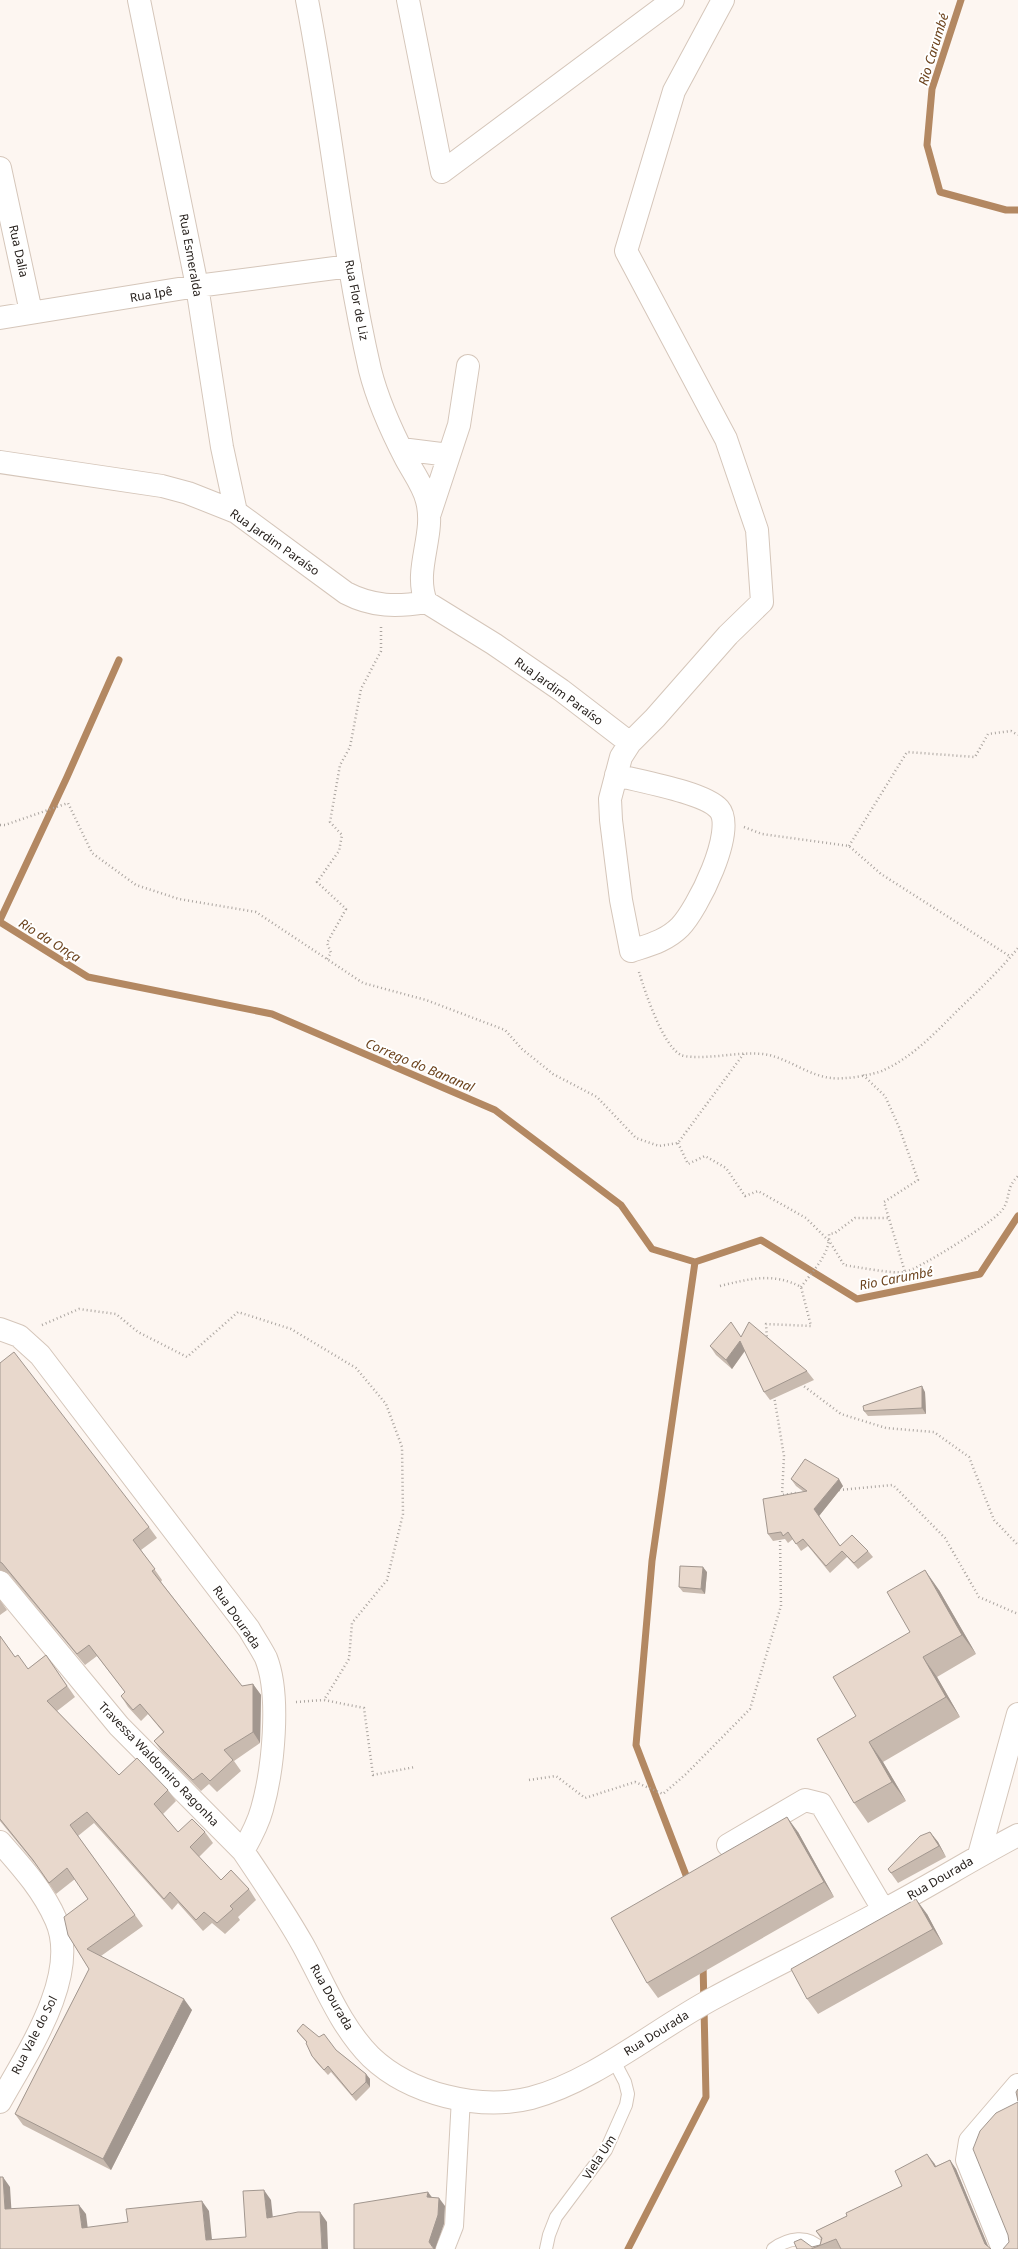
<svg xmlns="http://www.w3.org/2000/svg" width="1018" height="2249" font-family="'Noto Sans',sans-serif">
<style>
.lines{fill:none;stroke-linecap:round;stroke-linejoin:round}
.stream{stroke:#b38862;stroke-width:7}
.service-casing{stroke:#d5c6ba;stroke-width:14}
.pedestrian-casing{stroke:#d5c6ba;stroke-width:20}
.minor-casing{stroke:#d5c6ba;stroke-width:24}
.path{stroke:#aba5a0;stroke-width:2.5;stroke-dasharray:1 3;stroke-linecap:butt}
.service{stroke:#fff;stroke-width:12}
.pedestrian{stroke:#fff;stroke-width:18}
.minor{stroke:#fff;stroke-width:22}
.wall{fill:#c8baaf}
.shaded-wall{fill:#a2978f}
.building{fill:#e8d8cc;stroke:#a2978f}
.labels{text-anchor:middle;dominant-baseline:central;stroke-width:4;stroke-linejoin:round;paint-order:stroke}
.street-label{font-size:12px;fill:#28221e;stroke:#fff}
.water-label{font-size:13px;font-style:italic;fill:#6c431d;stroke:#fff}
</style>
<rect width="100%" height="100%" fill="#fdf6f1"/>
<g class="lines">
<path class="stream" d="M961 0 932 89 927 145 940 192 1006 210H1018
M0 920 67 777 119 660
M0 922 88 977 272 1014 495 1110 621 1205 652 1249 695 1262
M695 1262 761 1240 857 1299 980 1274 1018 1216
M689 1883 636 1745 652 1561 695 1262
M628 2249 706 2097 703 1963"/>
<defs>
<path id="service" d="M546 2249 549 2235 556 2217 606 2150 626 2105 628 2094 625 2082 613 2059
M773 2249C788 2238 808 2234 821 2249"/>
<path id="pedestrian" d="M445 2249 454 2226 461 2098"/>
<path id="minor" d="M139 0 197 286 222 447 236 512
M307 0C331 123 342 248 370 370 378 402 391 430 406 459 413 472 424 487 427 501 436 535 413 569 426 602L494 644 561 690 630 743
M408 0 442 172 673 0
M0 168 31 312
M0 318 197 286 350 266
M401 449 449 455
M0 462 162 486 188 493 236 512 346 593C373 607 397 607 426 602
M430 513 459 425 468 366
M616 775C638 781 704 792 719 809 737 830 697 910 680 927 666 941 649 945 631 951L621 900 611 820 610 799 621 757 630 743 655 718 728 635 762 602 757 530 726 439 626 251 674 91 723 0
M0 1329 19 1336 40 1355 249 1629C254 1638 261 1648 266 1658 281 1696 273 1770 262 1809 258 1824 251 1837 243 1851 264 1882 285 1913 303 1945 324 1983 340 2026 371 2057 410 2094 479 2111 531 2098 593 2082 656 2029 714 1998 769 1968 827 1941 882 1911 928 1887 972 1859 1018 1835
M0 1582 119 1726 243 1851
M0 1842C21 1866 43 1890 56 1920 81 1975 26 2055 0 2102
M728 1845 805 1800 821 1804 884 1911
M979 1855 1018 1714
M1003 2249 967 2160 970 2141 1018 2085"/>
</defs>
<use href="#service" class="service-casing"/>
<use href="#pedestrian" class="pedestrian-casing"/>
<use href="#minor" class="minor-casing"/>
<path class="path" d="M0 825H5L68 803 92 853 136 885 179 899 256 912 363 983 426 1000 505 1030 522 1049 553 1074 597 1097 636 1138 659 1146 678 1143 745 1052
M744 827 762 834 849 846 881 874 1011 957
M849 846 907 752 975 757 988 734 1011 731 1018 735
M327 959 331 953 327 943 346 909 317 882 339 851 342 835 330 822 340 765 350 747 361 689 381 651V626
M639 972C645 992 663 1046 681 1055 685 1057 695 1057 699 1057 721 1057 741 1052 763 1054 787 1057 806 1075 831 1078 843 1080 874 1075 884 1070 914 1056 936 1032 959 1009 980 989 1000 970 1018 948
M863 1075 885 1096 899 1127 918 1180 884 1202 905 1272
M678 1143 688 1164 705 1156 726 1168 745 1196 758 1191 806 1218 830 1242 844 1265C857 1267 893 1274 905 1272 919 1269 996 1221 1003 1209 1011 1197 1005 1189 1018 1176
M720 1286C749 1279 773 1272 801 1287L811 1326 766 1324 767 1339
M801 1287C812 1272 831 1253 829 1234L835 1233 855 1218H888
M42 1325 79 1309 116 1314 138 1332 187 1357 238 1312 291 1329 356 1368 386 1404 402 1447 403 1514 387 1580 352 1623 349 1659 324 1700 364 1708 373 1775 415 1767
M801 1384 841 1414 886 1428 934 1432 969 1457 994 1520 1018 1545
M774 1396 784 1456 782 1495
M839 1490 893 1485 945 1538 979 1597 1018 1614
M782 1498V1495L796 1493
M296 1702 324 1700
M529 1780 556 1776 585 1798 635 1782 663 1794 686 1774 750 1709 781 1606 780 1537"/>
<use href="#service" class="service"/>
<use href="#pedestrian" class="pedestrian"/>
<use href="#minor" class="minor"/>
</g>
<path class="wall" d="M741 1336 807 1371 814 1380 770 1400 764 1392 745 1351 732 1369 716 1355 710 1346Z
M0 1363 149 1527 157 1538 141 1550 162 1580 161 1582 242 1686 253 1684 261 1695 260 1743 234 1761 241 1771 217 1792 209 1784 201 1791 162 1752 154 1741 163 1732 148 1714 141 1721 128 1707 121 1696 125 1692 97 1656 85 1665 9 1574 0 1570Z
M925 1392 926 1414 868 1416 864 1411Z
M791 1479 843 1486 819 1516 840 1546 868 1551 873 1557 858 1569 847 1557 830 1573 808 1546 801 1551 793 1539 788 1543 785 1539 773 1541 768 1534 804 1492 796 1486Z
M707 1572 705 1594 683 1592 679 1587Z
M939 1590 976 1654 937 1677 960 1717 883 1762 906 1801 868 1823 854 1803 856 1716 910 1632Z
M0 1600 7 1610 0 1615Z
M0 1636 15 1657 28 1669 46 1655 75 1697 57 1711 119 1775 168 1790 176 1801 163 1814 178 1832H205L213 1843 199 1857 221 1880 249 1889 256 1900 238 1917 240 1920 225 1934 212 1923 203 1931 178 1903 172 1910 94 1823 78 1836 143 1926 101 1956 192 2010 111 2170 23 2125 15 2114 89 1969 68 1935 88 1899 75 1879 56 1894 40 1870 0 1821Z
M798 1832 834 1897 658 1998 647 1983Z
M930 1832 938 1842 946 1857 898 1883 888 1869Z
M927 1914 943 1944 818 2014 807 1999Z
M297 2031 336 2050 366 2074 370 2079V2087L356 2101 331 2072 328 2075 316 2062 312 2056 307 2043Z
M950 2160 956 2169 989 2248 991 2249H797L812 2247 820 2245 821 2239 816 2231 847 2216 902 2186 934 2163 936 2166Z"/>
<path class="shaded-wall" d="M740 1341 746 1349 732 1369 726 1360Z
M922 1386 925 1392 926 1414 922 1408Z
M839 1479 843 1486 819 1516 814 1509Z
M703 1567 707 1572 705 1594 701 1589Z
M925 1570 939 1590 976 1654 962 1635Z
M923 1657 937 1677 960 1717 946 1697Z
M253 1684 261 1695 260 1743 253 1732Z
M869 1742 883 1762 906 1801 892 1782Z
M787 1817 798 1832 834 1897 824 1882Z
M930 1832 938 1842 946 1857 939 1846Z
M916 1899 927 1914 943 1944 933 1929Z
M184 1999 192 2010 111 2170 103 2159Z
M366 2074 370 2079V2087L366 2082Z
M927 2154 934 2163 941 2176 935 2167Z
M950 2160 956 2169 989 2249 985 2244Z
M3 2177 10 2187 12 2219 5 2209Z
M264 2190 271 2200 274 2228 267 2218Z
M428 2192 434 2200 427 2197Z
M439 2198 445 2206 444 2224 435 2249H434L429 2242Z
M202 2201 209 2211 213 2249 206 2240Z
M79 2205 86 2214 89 2238 82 2228Z
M320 2212 327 2222 328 2249H322Z"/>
<path class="building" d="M731 1322 741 1337 749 1322 807 1371 764 1392 740 1341 726 1360 710 1346Z
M14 1352 149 1527 133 1540 155 1569 152 1571 242 1686 253 1684V1732L224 1750 233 1760 210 1781 202 1773 193 1780 154 1741 164 1732 140 1704 133 1710 121 1696 125 1692 89 1645 77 1654 2 1563 0 1562V1363Z
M922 1386V1408L864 1411 863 1406Z
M805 1459 839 1479 814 1509 840 1546 852 1535 868 1551 854 1563 842 1551 826 1566 803 1539 796 1544 788 1532 783 1536 781 1532 768 1534 763 1499 807 1491 791 1479Z
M680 1566 703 1567 701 1589 679 1587Z
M925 1570 962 1635 923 1657 946 1697 869 1742 892 1782 854 1803 817 1739 856 1716 833 1677 910 1632 887 1592Z
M0 1636 15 1657 18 1655 28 1669 46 1655 67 1686 47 1701 119 1775 137 1758 168 1790 154 1804 178 1832 192 1819 205 1832 190 1847 221 1880 231 1870 249 1889 230 1906 233 1909 217 1923 204 1912 196 1920 170 1892 164 1899 87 1812 70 1825 135 1915 87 1949 184 1999 103 2159 15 2114 89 1969 68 1935 64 1917 88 1899 67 1868 49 1883 33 1860 0 1819Z
M787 1817 824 1882 647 1983 611 1918Z
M930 1832 939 1846 891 1873 888 1869 920 1836Z
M916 1899 933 1929 807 1999 791 1969Z
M303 2024 319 2037 324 2034 336 2050 366 2074V2082L352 2095 328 2066 324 2070 312 2056 306 2043 307 2042 297 2031Z
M1018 2089V2101L1016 2092Z
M1018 2102V2249H1003L1009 2242 1008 2235 973 2149 980 2131 996 2113Z
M927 2154 935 2167 950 2160 985 2244 991 2249H841L836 2239 811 2249H797L794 2242 801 2239 812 2247 820 2245 822 2238 816 2231 847 2216 846 2213 902 2186 895 2171Z
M0 2177H3L5 2209 79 2205 82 2228 128 2222 126 2209 202 2201 206 2240 246 2237 243 2191 264 2190 267 2218 298 2212H320L322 2249H0Z
M428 2192 427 2197 439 2198 438 2215 429 2242 434 2249H354V2204Z"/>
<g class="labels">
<g class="street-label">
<text transform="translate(19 251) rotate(78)">Rua Dalia</text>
<text transform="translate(191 255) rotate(80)">Rua Esmeralda</text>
<text transform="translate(151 294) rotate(-10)">Rua Ipê</text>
<text transform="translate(357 300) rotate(79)">Rua Flor de Liz</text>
<text transform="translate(275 542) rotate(35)">Rua Jardim Paraíso</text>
<text transform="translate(559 691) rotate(36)">Rua Jardim Paraíso</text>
<text transform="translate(237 1617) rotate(55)">Rua Dourada</text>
<text transform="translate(159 1764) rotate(46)">Travessa Waldomiro Ragonha</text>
<text transform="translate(940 1878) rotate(-30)">Rua Dourada</text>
<text transform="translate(332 1997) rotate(60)">Rua Dourada</text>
<text transform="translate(656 2033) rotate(-32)">Rua Dourada</text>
<text transform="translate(34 2035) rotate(-63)">Rua Vale do Sol</text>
<text transform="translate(599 2157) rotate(-57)">Viela Um</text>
</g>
<g class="water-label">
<text transform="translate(933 49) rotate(-73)">Rio Carumbé</text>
<text transform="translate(50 940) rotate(32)">Rio da Onça</text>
<text transform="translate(420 1065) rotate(23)">Corrego do Bananal</text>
<text transform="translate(896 1278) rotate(-11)">Rio Carumbé</text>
</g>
</g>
</svg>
